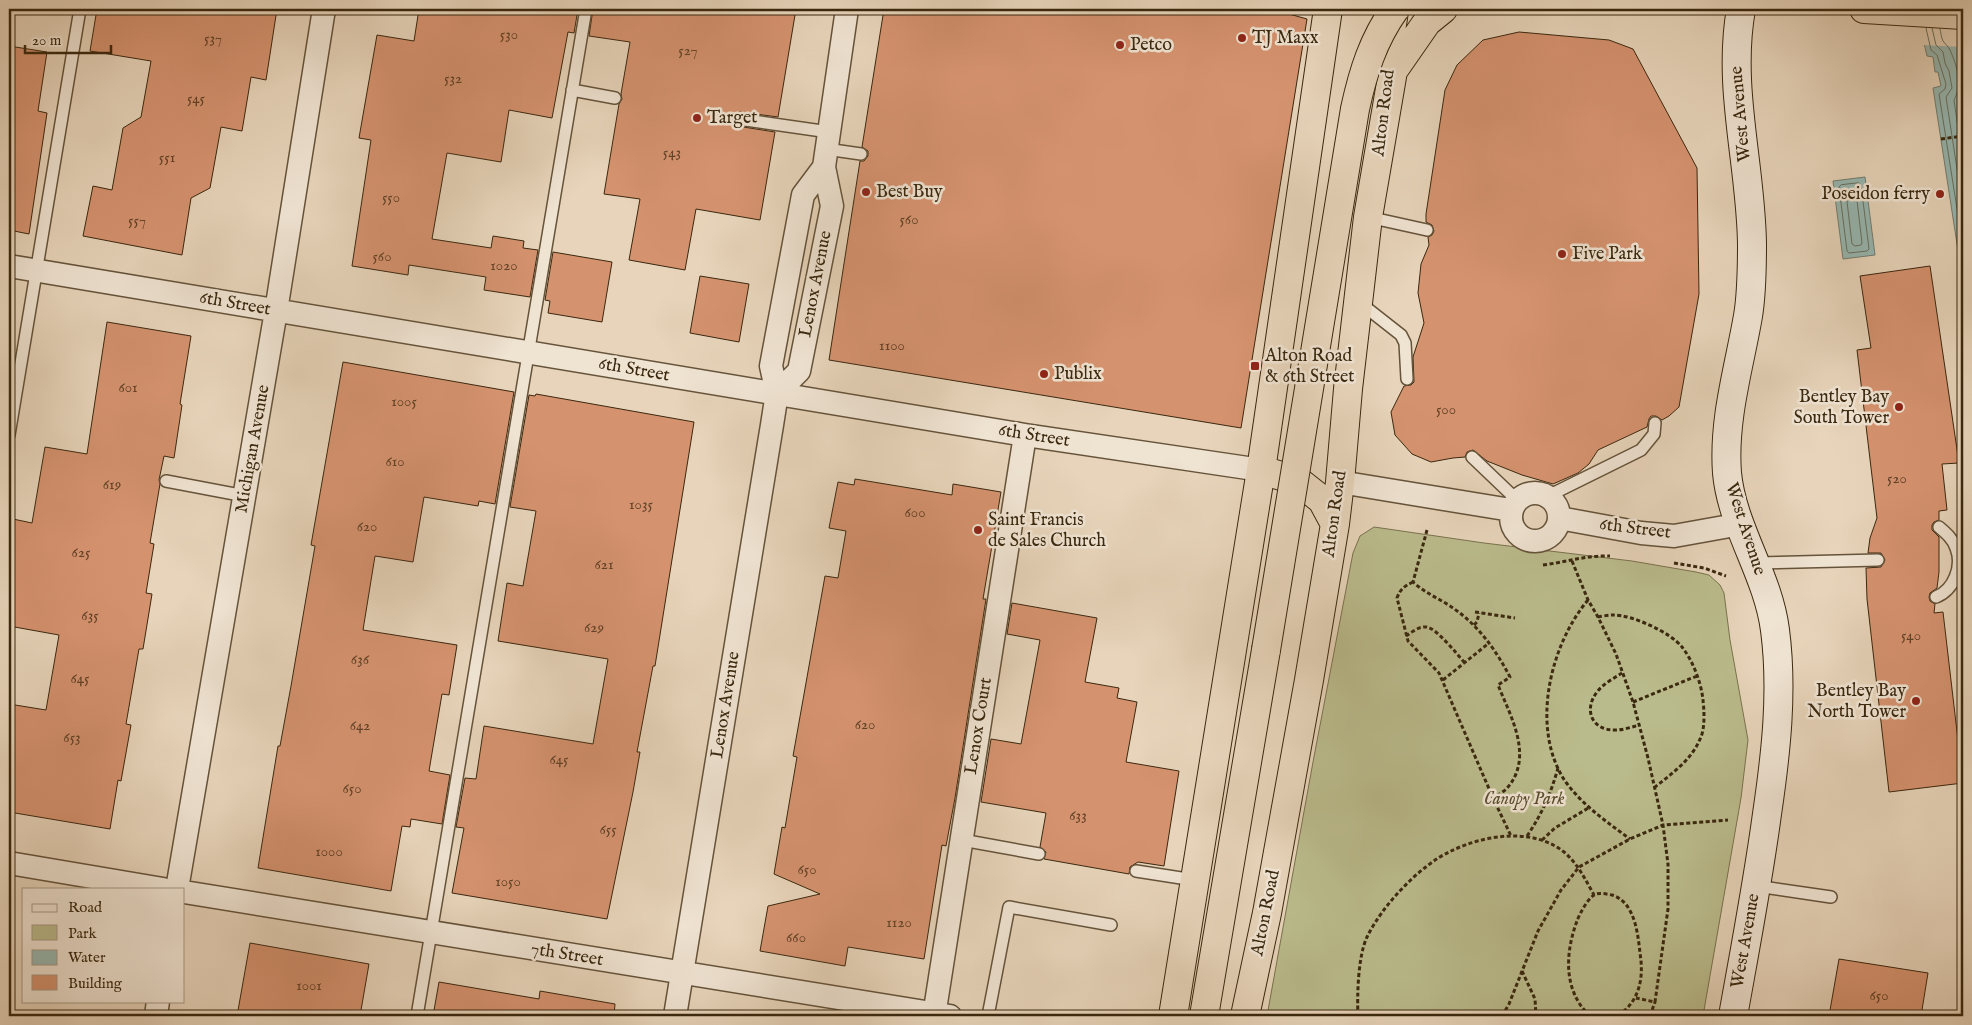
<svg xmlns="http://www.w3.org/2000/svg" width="1972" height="1025" font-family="'IM FELL English',serif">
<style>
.green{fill:#babb8c;stroke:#7a724e}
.water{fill:#97b8b2;stroke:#727e71}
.pier{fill:#e7d4ba}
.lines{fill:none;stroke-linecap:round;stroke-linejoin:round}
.shore{stroke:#687060;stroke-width:1}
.building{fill:#d5926f;stroke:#3a280f}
.lane-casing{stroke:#65533a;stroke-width:14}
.street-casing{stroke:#65533a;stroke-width:25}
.secondary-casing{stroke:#3a280f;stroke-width:30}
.highway-casing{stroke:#3a280f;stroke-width:30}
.path{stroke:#3a280f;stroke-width:3;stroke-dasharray:4 2.5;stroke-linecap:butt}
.lane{stroke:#efe3d2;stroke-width:11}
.street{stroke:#efe3d2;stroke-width:22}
.secondary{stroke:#efe3d2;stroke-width:28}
.highway{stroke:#e7d4ba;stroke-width:28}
.highway-bridge-casing{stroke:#3a280f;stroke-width:30;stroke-linecap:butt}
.highway-bridge{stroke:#e7d4ba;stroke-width:28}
.poi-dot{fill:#8f2418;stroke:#efe3d2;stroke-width:2}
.labels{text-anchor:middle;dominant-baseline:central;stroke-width:5;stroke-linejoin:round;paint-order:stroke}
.number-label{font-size:15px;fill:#614227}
.poi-label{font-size:18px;fill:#3a280f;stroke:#efe3d2;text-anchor:start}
.street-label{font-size:18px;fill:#3a280f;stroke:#efe3d2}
.park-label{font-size:18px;font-style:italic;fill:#5a4d2e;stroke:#efe3d2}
</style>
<rect width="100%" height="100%" fill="#e7d4ba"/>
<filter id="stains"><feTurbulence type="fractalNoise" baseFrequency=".004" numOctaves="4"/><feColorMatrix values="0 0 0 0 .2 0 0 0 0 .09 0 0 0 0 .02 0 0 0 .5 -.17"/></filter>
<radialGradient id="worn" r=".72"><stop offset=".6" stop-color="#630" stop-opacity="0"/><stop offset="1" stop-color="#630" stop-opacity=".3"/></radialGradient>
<path class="green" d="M1374 527 1484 543 1632 561 1696 572 1709 575 1720 585 1724 593 1730 640 1748 740 1741 798 1703 1016H1267L1313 762 1353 553 1360 536Z"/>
<path class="water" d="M1916 9H1963V283L1933 88 1941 86 1938 72H1935L1933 57 1927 56Z
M1865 177 1875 255 1843 259 1833 181Z"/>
<path class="pier" d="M1913 9H1963V47L1922 45Z"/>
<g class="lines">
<path class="shore" d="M1926 28 1931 50 1937 55 1946 84 1945 89 1939 94 1963 247
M1932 28 1936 45 1943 52 1945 63 1949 71 1952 88 1946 97 1963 208
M1940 29C1941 32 1941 37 1943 41 1945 44 1948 46 1950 50 1957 66 1963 84 1954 100L1963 163
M1859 183 1861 185 1869 249 1867 251 1849 253 1847 251 1839 187 1841 185Z
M1854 190 1856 192 1862 243 1861 245 1855 246 1852 244 1846 193 1847 190Z"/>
</g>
<path class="building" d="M97 9H277L266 80 251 77 242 131 221 127 210 188 191 198 182 255 83 236 93 186 112 190 123 128 141 117 151 61 90 51Z
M419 9H578L574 33 568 32 552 118 509 110 501 162 447 153 432 239 491 248 493 236 524 241 523 248 538 250 530 297 484 290 486 277 409 265 408 275 352 266 371 140 359 138 377 35 414 41Z
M593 9H796L778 117 740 112 733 114 732 117V122L737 126 775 132 760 220 696 209 685 270 629 260 640 199 604 194 619 104 622 99 621 94 630 42 589 36Z
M884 9H1278L1282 12 1307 19 1241 428 829 360 860 161H864L868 156V151L862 147Z
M1519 32 1609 40 1633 49 1697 168 1699 294 1679 407 1669 416 1662 420 1656 416H1651L1649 419 1647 427 1598 450 1589 464 1578 473 1553 484 1522 475 1487 461 1473 450 1467 452 1465 457 1453 458 1431 462 1412 454 1395 435 1391 412 1404 386 1411 385 1414 382 1413 357 1424 323 1418 293 1421 264 1429 245 1428 237 1432 235 1434 231 1432 225 1426 222V214L1445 90 1457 65 1483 40Z
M9 46 47 52 38 111 47 113 29 234 9 230Z
M553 252 612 262 602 322 548 313 550 301 545 300Z
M1930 266 1959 463 1942 464 1947 510 1939 511V520L1934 522 1932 525V530L1939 537V572L1937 588 1930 593 1929 597 1930 601 1935 604 1934 613 1943 612 1963 783 1889 792 1867 599 1866 568 1881 567 1885 560 1881 553H1868L1870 538 1877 518 1857 350 1871 348 1860 276Z
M700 276 749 284 739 342 690 333Z
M107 322 191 336 180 404 182 405 174 458 164 456 159 480 160 484 150 543 154 544 146 593 152 594 143 649H139L126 724 131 725 121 781 118 780 110 829 9 812V704L46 710 59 635 9 626V545L13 519 32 523 45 447 87 454Z
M343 362 514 392 495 504 479 501 478 506 424 497 413 562 375 556 363 630 457 645 449 695 442 694 429 771 450 775 442 824 411 819 410 827 402 826 391 891 258 868 278 746H280L291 686 315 546 311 545Z
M536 394 694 422 655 666H653L637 752H640L633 792 607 919 452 893 464 828 456 827 465 778 476 779 484 726 593 744 608 659 498 641 507 583 523 586 536 511 510 507 529 395 535 396Z
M855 479 952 495 953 484 1001 492 983 599H986L955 798 946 846 942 845 924 959 848 947 845 966 760 951 768 906 820 894 774 874 782 827 785 828 797 757 793 756 825 576 838 578 846 531 829 528 838 482 854 485Z
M1012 603 1097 618 1085 682 1119 688 1117 698 1137 702 1126 762 1179 771 1164 866 1138 862 1130 867 1129 874 1044 859 1046 852 1040 847 1046 813 981 802 991 739 1021 744 1040 640 1007 634Z
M250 943 369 964 360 1016H237Z
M1839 959 1928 973 1921 1016H1829Z
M439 982 539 999 540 991 615 1004 614 1016H433Z"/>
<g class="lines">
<defs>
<path id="lane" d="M572 90 615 98
M739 119 829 132
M826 149 861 154
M1368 217 1427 230
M1359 302 1401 335 1405 343 1407 379
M9 435 80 9
M1472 457 1517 500
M166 481 245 496
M1548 496 1641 450 1654 434 1655 423
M1756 563 1878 560
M1936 597C1954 590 1963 566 1956 548 1953 539 1946 533 1939 527
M962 840 1039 854
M1136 871 1194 880
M1756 886 1831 897
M417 1016 586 9
M988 1016 1009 907 1111 925"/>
<path id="street" d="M9 266 1025 435 1261 470
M777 393 799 371 832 206 824 167 847 9
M1340 482 1511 510
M1511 517a24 24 0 1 1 48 0a24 24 0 1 1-48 0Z
M1559 518 1641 533 1674 536 1741 524
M9 863 163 889
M177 889 276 311 324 9
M184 892 950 1016
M156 1016 158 1001
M675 1016 772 425 777 393 771 366 803 195 824 167
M934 1016 1025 435"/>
<path id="secondary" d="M1733 1016C1745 949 1758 881 1767 814 1776 753 1783 691 1775 630 1768 575 1732 527 1727 473 1723 419 1739 368 1748 316 1752 292 1752 268 1752 244 1751 165 1727 88 1741 9"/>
<path id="highway" d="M1864 9 1963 15
M1393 71 1427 22 1443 9
M1261 470 1298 481 1322 500 1335 524
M1173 1016 1261 470 1328 9
M1204 1016 1266 650
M1245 1016 1267 913 1309 680 1335 524 1340 482 1348 389 1368 217 1393 71 1388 51 1394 11"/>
</defs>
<use href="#lane" class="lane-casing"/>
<use href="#street" class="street-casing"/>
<use href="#secondary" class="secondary-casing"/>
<use href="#highway" class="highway-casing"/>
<path class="path" d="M1941 139 1963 136
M1427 530 1413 582C1425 593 1440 599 1453 608 1478 625 1496 650 1510 677L1498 685C1510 715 1534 756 1508 787 1505 791 1498 795 1493 798L1511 836
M1572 561 1588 600 1598 617 1616 654 1633 702 1648 758 1663 825 1668 864V909L1655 1002 1636 998
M1674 563 1704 568 1726 576
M1543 565C1566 562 1587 555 1610 556
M1413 582C1405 586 1400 589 1397 598L1408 641 1439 673 1493 798
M1588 600C1550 645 1530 728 1565 781 1582 805 1607 822 1630 839
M1475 612 1515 618
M1598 617C1603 616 1609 615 1614 615 1632 615 1670 632 1682 647 1693 661 1701 682 1703 700 1704 710 1705 723 1702 734 1694 758 1674 772 1655 787
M1474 625 1477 622 1479 613
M1406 636C1412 632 1419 626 1427 627 1437 629 1457 654 1464 662
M1622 673C1614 678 1603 684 1597 692 1583 710 1592 731 1616 730 1623 730 1632 727 1639 725
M1443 680 1489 643
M1633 702 1697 676
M1527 836C1542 814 1551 793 1558 768
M1542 840 1555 828 1590 807
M1522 971 1535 999 1536 1016
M1358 1016C1357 995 1358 956 1367 937 1382 906 1419 866 1451 851 1484 835 1533 827 1564 852 1578 864 1585 879 1594 895
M1502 1016 1509 1004 1538 931 1561 890 1579 867 1630 839 1663 825 1728 820
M1590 1016C1563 991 1565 953 1577 921 1580 913 1587 900 1594 895 1599 892 1606 894 1612 895 1637 903 1638 938 1641 961 1643 983 1637 1004 1617 1016
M1650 1016 1655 1002"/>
<use href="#lane" class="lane"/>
<use href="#street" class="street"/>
<use href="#secondary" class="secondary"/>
<use href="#highway" class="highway"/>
<defs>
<path id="highway-bridge" d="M1266 650 1355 109C1363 72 1373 40 1395 9"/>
</defs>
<use href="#highway-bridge" class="highway-bridge-casing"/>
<use href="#highway-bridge" class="highway-bridge"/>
</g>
<g class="poi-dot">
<circle cx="1242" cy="38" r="5"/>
<circle cx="1120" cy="45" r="5"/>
<circle cx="697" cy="118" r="5"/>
<circle cx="866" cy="192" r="5"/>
<circle cx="1940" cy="194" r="5"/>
<circle cx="1562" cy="254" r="5"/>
<rect x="1250" y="361" width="10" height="10" rx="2.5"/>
<circle cx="1044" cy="374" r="5"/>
<circle cx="1899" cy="407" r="5"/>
<circle cx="978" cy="530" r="5"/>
<circle cx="1916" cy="701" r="5"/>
</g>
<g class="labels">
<g class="number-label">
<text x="509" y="34">530</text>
<text x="213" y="38">537</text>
<text x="688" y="50">527</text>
<text x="453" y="78">532</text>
<text x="196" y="98">545</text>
<text x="672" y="152">543</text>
<text x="167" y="157">551</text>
<text x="391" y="197">550</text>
<text x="909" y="219">560</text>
<text x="137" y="220">557</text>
<text x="382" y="256">560</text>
<text x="504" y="265">1020</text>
<text x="892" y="345">1100</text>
<text x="128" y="387">601</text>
<text x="404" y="401">1005</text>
<text x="1446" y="409">500</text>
<text x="395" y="461">610</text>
<text x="1897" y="478">520</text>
<text x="112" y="484">619</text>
<text x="641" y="504">1035</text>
<text x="915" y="512">600</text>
<text x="367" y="526">620</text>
<text x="81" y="552">625</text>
<text x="604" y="564">621</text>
<text x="90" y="615">635</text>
<text x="594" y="627">629</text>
<text x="1911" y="635">540</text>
<text x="360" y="659">636</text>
<text x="80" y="678">645</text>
<text x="865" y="724">620</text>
<text x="360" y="725">642</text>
<text x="72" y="737">653</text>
<text x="559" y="759">645</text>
<text x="352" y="788">650</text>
<text x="1078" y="815">633</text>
<text x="608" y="829">655</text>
<text x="329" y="851">1000</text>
<text x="807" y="869">650</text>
<text x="508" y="881">1050</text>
<text x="899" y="922">1120</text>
<text x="796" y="937">660</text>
<text x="309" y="985">1001</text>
<text x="1879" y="995">650</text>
</g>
<g class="poi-label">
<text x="1252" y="38">TJ Maxx</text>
<text x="1130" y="45">Petco</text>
<text x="707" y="118">Target</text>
<text x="876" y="192">Best Buy</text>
<text x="1930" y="194" text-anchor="end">Poseidon ferry</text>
<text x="1572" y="254">Five Park</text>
<text x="1265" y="356">Alton Road<tspan x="1265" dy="21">&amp; 6th Street</tspan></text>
<text x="1054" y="374">Publix</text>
<text x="1889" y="397" text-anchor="end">Bentley Bay<tspan x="1889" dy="21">South Tower</tspan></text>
<text x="988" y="520">Saint Francis<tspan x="988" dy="21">de Sales Church</tspan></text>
<text x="1906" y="691" text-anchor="end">Bentley Bay<tspan x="1906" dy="21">North Tower</tspan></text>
</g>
<g class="street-label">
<text transform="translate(1384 113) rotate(-83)">Alton Road</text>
<text transform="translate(1741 114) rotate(-95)">West Avenue</text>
<text transform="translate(816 284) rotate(-79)">Lenox Avenue</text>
<text transform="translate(235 304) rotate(10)">6th Street</text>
<text transform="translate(634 370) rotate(10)">6th Street</text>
<text transform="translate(1034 436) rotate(9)">6th Street</text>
<text transform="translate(253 449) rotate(-80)">Michigan Avenue</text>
<text transform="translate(1335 514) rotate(-82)">Alton Road</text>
<text transform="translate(1635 529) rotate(7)">6th Street</text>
<text transform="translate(1745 529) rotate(72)">West Avenue</text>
<text transform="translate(726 705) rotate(-81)">Lenox Avenue</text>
<text transform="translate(979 726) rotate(-81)">Lenox Court</text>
<text transform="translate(1266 913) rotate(-79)">Alton Road</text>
<text transform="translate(1746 941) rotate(-80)">West Avenue</text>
<text transform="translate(567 955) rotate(9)">7th Street</text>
</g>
<g class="park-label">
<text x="1524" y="799">Canopy Park</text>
</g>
</g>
<rect width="1972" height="1025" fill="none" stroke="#e7d4ba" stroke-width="30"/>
<rect x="10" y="10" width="1952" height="1005" fill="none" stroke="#3a280f" stroke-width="2.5"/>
<rect x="15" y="15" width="1942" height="995" fill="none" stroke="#3a280f"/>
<rect x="22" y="888" width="162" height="115" fill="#efe3d2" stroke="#a79884"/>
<rect x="32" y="904" width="25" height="8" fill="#efe3d2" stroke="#a79884"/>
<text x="68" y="912" font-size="15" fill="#3a280f">Road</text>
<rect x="32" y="925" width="25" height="15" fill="#babb8c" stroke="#a79884"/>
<text x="68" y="938" font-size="15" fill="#3a280f">Park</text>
<rect x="32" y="950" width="25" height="15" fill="#97b8b2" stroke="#a79884"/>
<text x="68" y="962" font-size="15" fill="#3a280f">Water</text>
<rect x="32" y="975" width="25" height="15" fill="#d5926f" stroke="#a79884"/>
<text x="68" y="988" font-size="15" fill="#3a280f">Building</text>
<path d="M25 45v8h86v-8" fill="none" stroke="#3a280f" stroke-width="2.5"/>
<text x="32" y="45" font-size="15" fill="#3a280f" stroke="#efe3d2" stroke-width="4" paint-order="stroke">20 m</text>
<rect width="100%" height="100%" filter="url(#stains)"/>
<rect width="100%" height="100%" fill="url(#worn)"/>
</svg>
